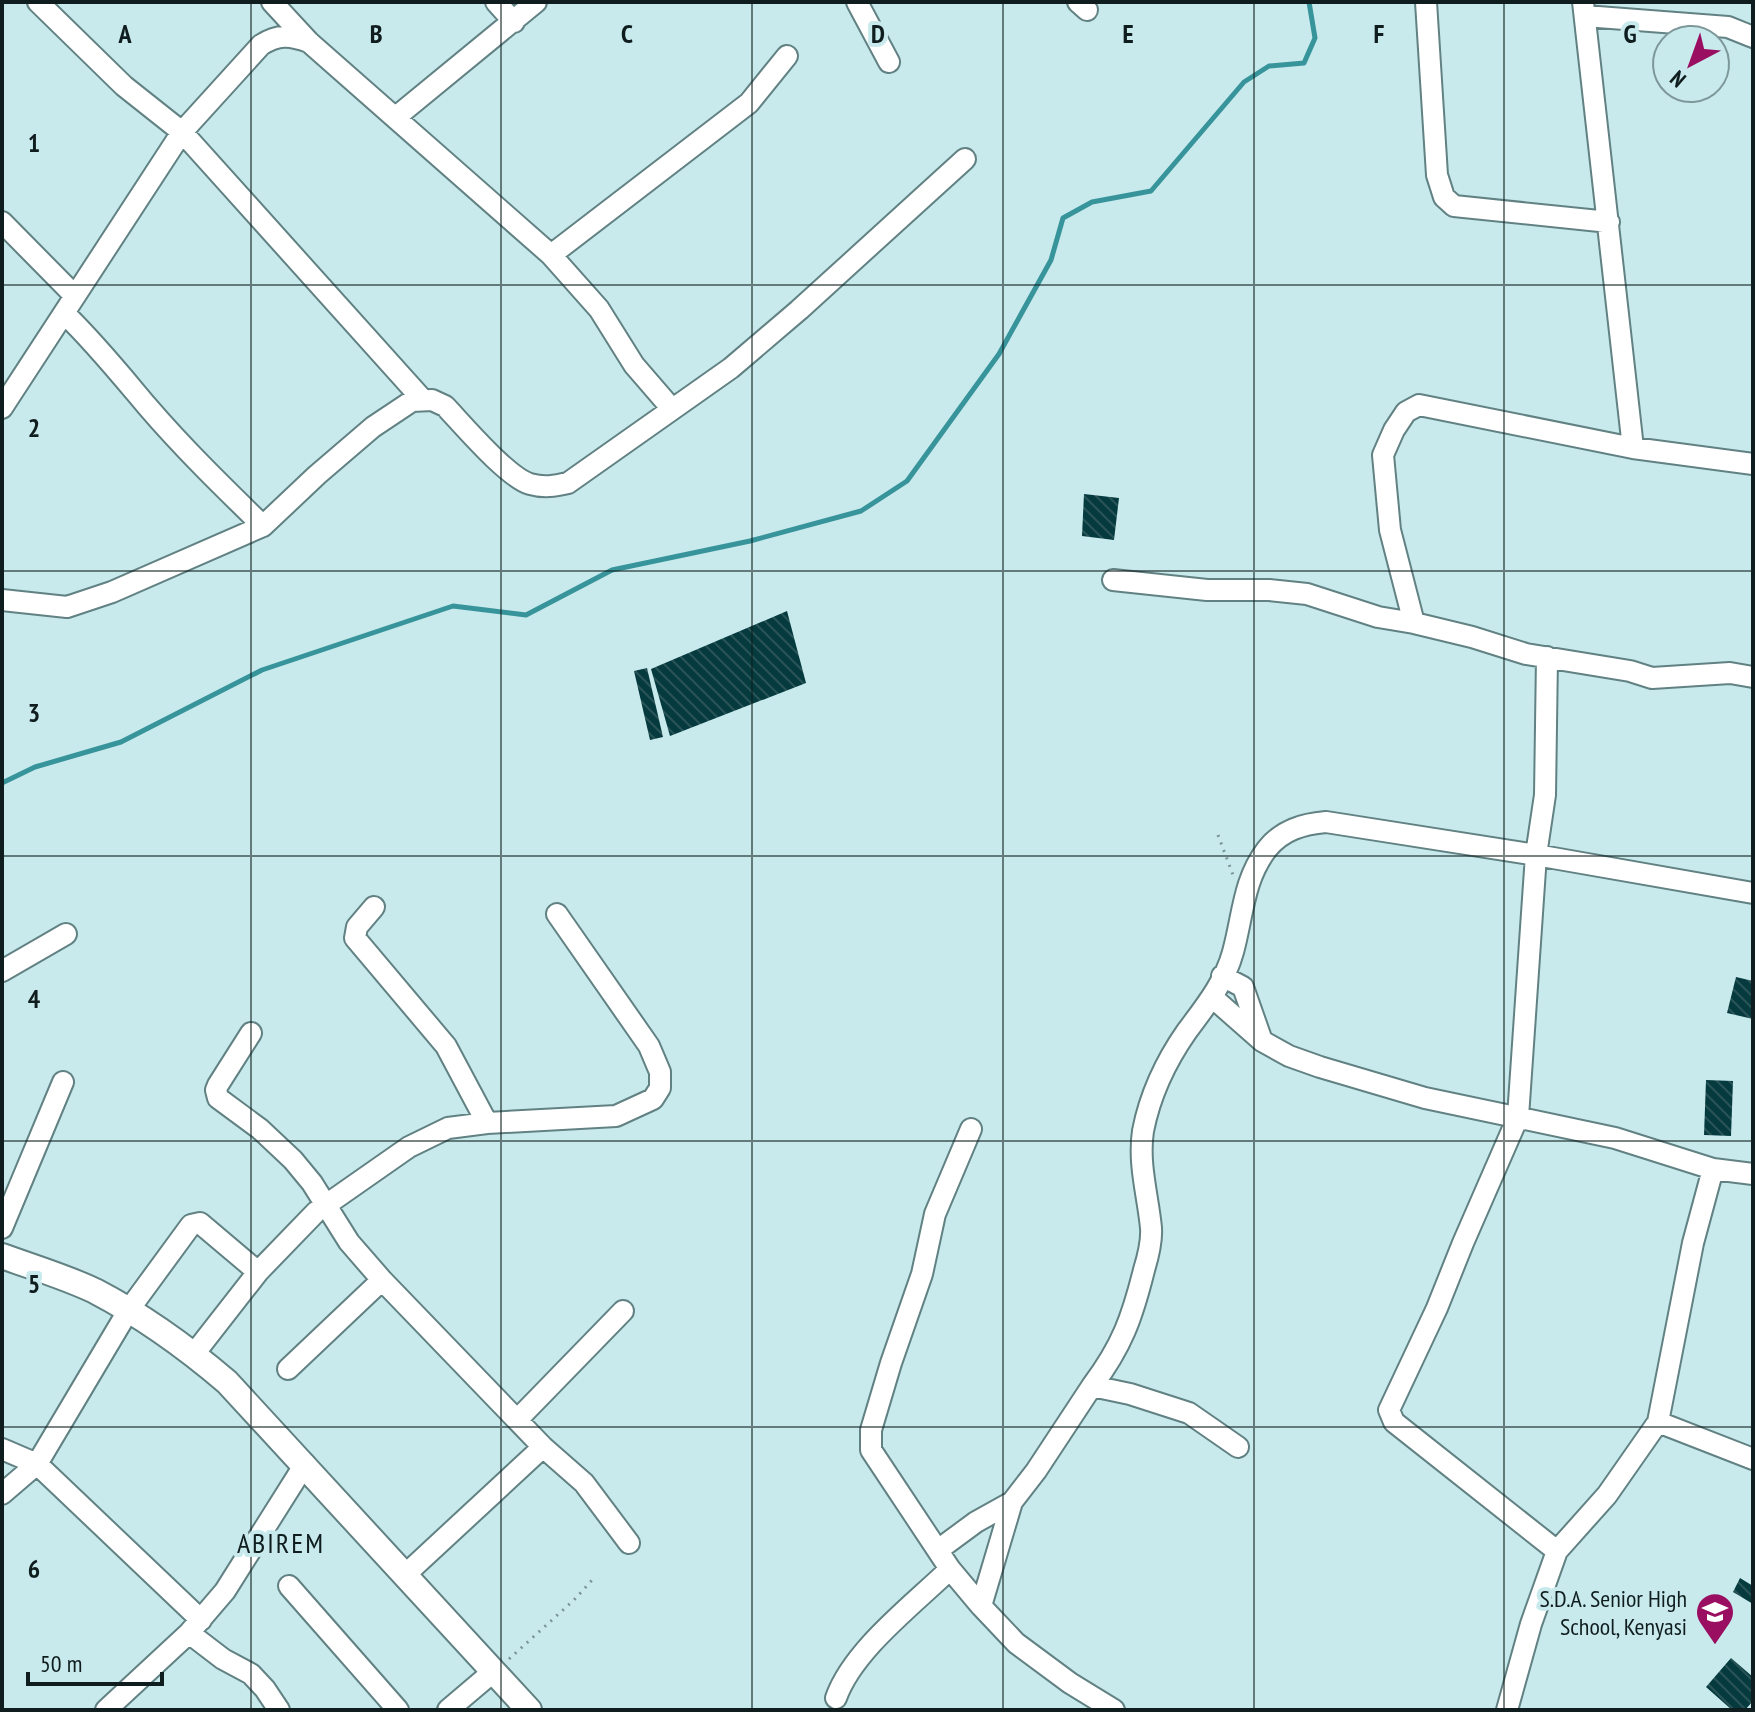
<svg xmlns="http://www.w3.org/2000/svg" width="1755" height="1712" font-family="'PT Sans Narrow',sans-serif">
<style>
.lines{fill:none;stroke-linecap:round;stroke-linejoin:round}
.stream{stroke:#38949b;stroke-width:5}
.building{fill:url(#building-back-hatch)}
.minor-casing{stroke:#618183;stroke-width:24}
.tertiary-casing{stroke:#618183;stroke-width:28}
.path{stroke:#7b9496;stroke-width:3;stroke-dasharray:2 6;stroke-linecap:butt}
.minor{stroke:#fff;stroke-width:20}
.tertiary{stroke:#fff;stroke-width:24}
.grid{fill:none;stroke:#101d1e;stroke-width:2;stroke-opacity:0.55}
.labels{text-anchor:middle;dominant-baseline:central;stroke-width:8;stroke-linejoin:round;paint-order:stroke}
.poi-label{font-size:24px;fill:#101d1e;stroke:#c8eaed;text-anchor:end}
.quarter-label{font-size:28px;letter-spacing:2px;fill:#101d1e;stroke:#c8eaed}
.grid-label{font-size:26px;text-anchor:middle;font-weight:bold;fill:#101d1e;stroke:#c8eaed;stroke-width:8;stroke-linejoin:round;paint-order:stroke}
</style>
<defs>
<pattern id="building-back-hatch" width="6" height="6" patternUnits="userSpaceOnUse" patternTransform="scale(2)"><rect width="6" height="6" fill="#053a3e"/><path d="M-1 5l2 2M0 0l6 6M5-1l2 2" fill="none" stroke="#295457"/></pattern>
</defs>
<rect width="100%" height="100%" fill="#c8eaed"/>
<g class="lines">
<path class="stream" d="M2 783 35 767 121 742 262 670 453 606 526 615 612 570 750 541 861 511 907 481 999 354 1051 260 1063 218 1092 202 1151 191 1244 82 1269 66 1304 63 1315 38 1309 2"/>
</g>
<path class="building" d="M1084 494 1119 498 1114 540 1082 536Z
M787 611 806 683 670 736 651 669Z
M647 668 663 737 650 740 634 671Z
M1736 977 1753 981V1019L1727 1013Z
M1706 1080 1733 1081 1731 1136 1704 1135Z
M1740 1578 1753 1586V1604L1733 1592Z
M1731 1658 1753 1677V1701L1745 1710H1732L1706 1687Z"/>
<g class="lines">
<defs>
<path id="minor" d="M38 2 124 86 182 132 423 400
M272 2 309 42 551 255 599 309 634 365 672 409
M496 2 514 22
M857 2 889 62
M1078 2 1087 10
M1426 2 1437 175 1444 197 1454 206 1609 222
M1583 2 1633 448
M1585 16 1728 27 1753 37
M396 117 536 2
M2 222 75 296
M551 255 749 103 787 56
M65 314C95 343 120 374 147 406 183 448 223 487 263 526
M2 408 182 132 261 45C278 34 290 35 309 42
M1113 580 1207 590H1269L1307 594 1378 617 1414 623 1472 637 1526 654 1630 671 1652 678 1730 673 1753 677
M2 600 67 607 112 592 263 526 317 475 373 427 412 401 432 400 445 406C464 426 507 477 530 484 544 488 555 486 568 483L731 368 799 310 965 159
M1414 623 1390 530 1383 455 1394 430 1406 412 1419 405 1633 448 1753 464
M1547 657 1545 795 1536 855 1518 1117 1463 1243 1437 1308 1389 1410 1394 1422 1557 1551
M374 907 357 927 355 938 446 1046 487 1123
M2 971 66 934
M1222 976 1243 987 1262 1041
M1212 997 1262 1041 1289 1056 1320 1067 1425 1098 1615 1138 1713 1169 1753 1174
M251 1033 218 1085 216 1090 218 1098 260 1129 293 1160 312 1183 349 1242 382 1280 543 1447 584 1483 629 1543
M971 1129 935 1214 922 1274 891 1363 871 1430V1450L950 1569 981 1606
M1713 1169 1693 1243 1658 1422 1753 1459
M2 1228 63 1082
M194 1354 258 1272 316 1212 409 1147 448 1128 487 1123 616 1116 653 1099 660 1088V1072L649 1046 557 914
M288 1369 382 1280
M1092 1386C1122 1346 1132 1318 1144 1270 1148 1257 1152 1242 1151 1228 1148 1196 1138 1164 1143 1131 1150 1095 1166 1061 1187 1031 1205 1007 1225 982 1233 952 1243 916 1243 880 1267 849 1282 830 1303 824 1326 822L1536 855 1753 893
M518 1419 623 1311
M2 1449 37 1464 201 1620
M2 1494 37 1464 128 1311 191 1225 200 1223 258 1272
M938 1550 976 1522 1012 1502
M406 1574 543 1447
M289 1586 398 1710
M189 1633 223 1659 251 1674 265 1689 279 1710
M836 1698C853 1650 913 1605 950 1569
M106 1710 189 1633 225 1591 305 1464
M448 1710 494 1671
M1114 1710 1070 1683 1016 1643 981 1606 1012 1502 1036 1471 1092 1386 1130 1394 1189 1413 1238 1447
M1507 1710 1531 1624 1557 1551 1607 1495 1658 1422"/>
<path id="tertiary" d="M2 1256C32 1267 66 1277 95 1291 143 1316 186 1347 227 1382L529 1710"/>
</defs>
<use href="#minor" class="minor-casing"/>
<use href="#tertiary" class="tertiary-casing"/>
<path class="path" d="M1218 835 1233 875
M509 1659 574 1600 594 1578"/>
<use href="#minor" class="minor"/>
<use href="#tertiary" class="tertiary"/>
</g>
<path class="grid" d="M251 2V1710M501 2V1710M752 2V1710M1003 2V1710M1254 2V1710M1504 2V1710M2 285H1753M2 571H1753M2 856H1753M2 1141H1753M2 1427H1753"/>
<defs>
<symbol id="school-pin" viewBox="-11 -11 22 30"><path d="M0 17L-7.5 6A9.5 9.5 0 1 1 7.5 6Z" fill="#990e61" stroke="#c8eaed"/><path d="M0-5L7-2L0 1L-7-2ZM-4 1L0 2.5L4 1V4Q0 6-4 4Z" fill="#fff"/></symbol>
</defs>
<g fill-rule="evenodd">
<use href="#school-pin" x="1693" y="1590" width="44" height="60"/>
</g>
<g class="labels">
<g class="poi-label">
<text x="1687" y="1598">S.D.A. Senior High<tspan x="1687" dy="28">School, Kenyasi</tspan></text>
</g>
<g class="quarter-label">
<text x="281" y="1542">ABIREM</text>
</g>
</g>
<g class="grid-label">
<text x="125" y="43">A</text>
<text x="376" y="43">B</text>
<text x="627" y="43">C</text>
<text x="878" y="43">D</text>
<text x="1128" y="43">E</text>
<text x="1379" y="43">F</text>
<text x="1630" y="43">G</text>
<text x="34" y="152">1</text>
<text x="34" y="437">2</text>
<text x="34" y="722">3</text>
<text x="34" y="1008">4</text>
<text x="34" y="1293">5</text>
<text x="34" y="1578">6</text>
</g>
<rect width="1755" height="1712" fill="none" stroke="#101d1e" stroke-width="8"/>
<g transform="translate(1691 64) rotate(221)"><circle r="38" fill="#c8eaed" stroke="#7e989a" stroke-width="2"/>
<path d="M0-6L14 30L0 20L-14 30Z" fill="#990e61"/>
<text y="-12" font-size="22" font-weight="bold" text-anchor="middle" fill="#101d1e">N</text>
</g>
<path d="M28 1672v12h134v-12" fill="none" stroke="#101d1e" stroke-width="4"/>
<text x="40" y="1672" font-size="24" fill="#101d1e" stroke="#c8eaed" stroke-width="6" paint-order="stroke">50 m</text>
</svg>
